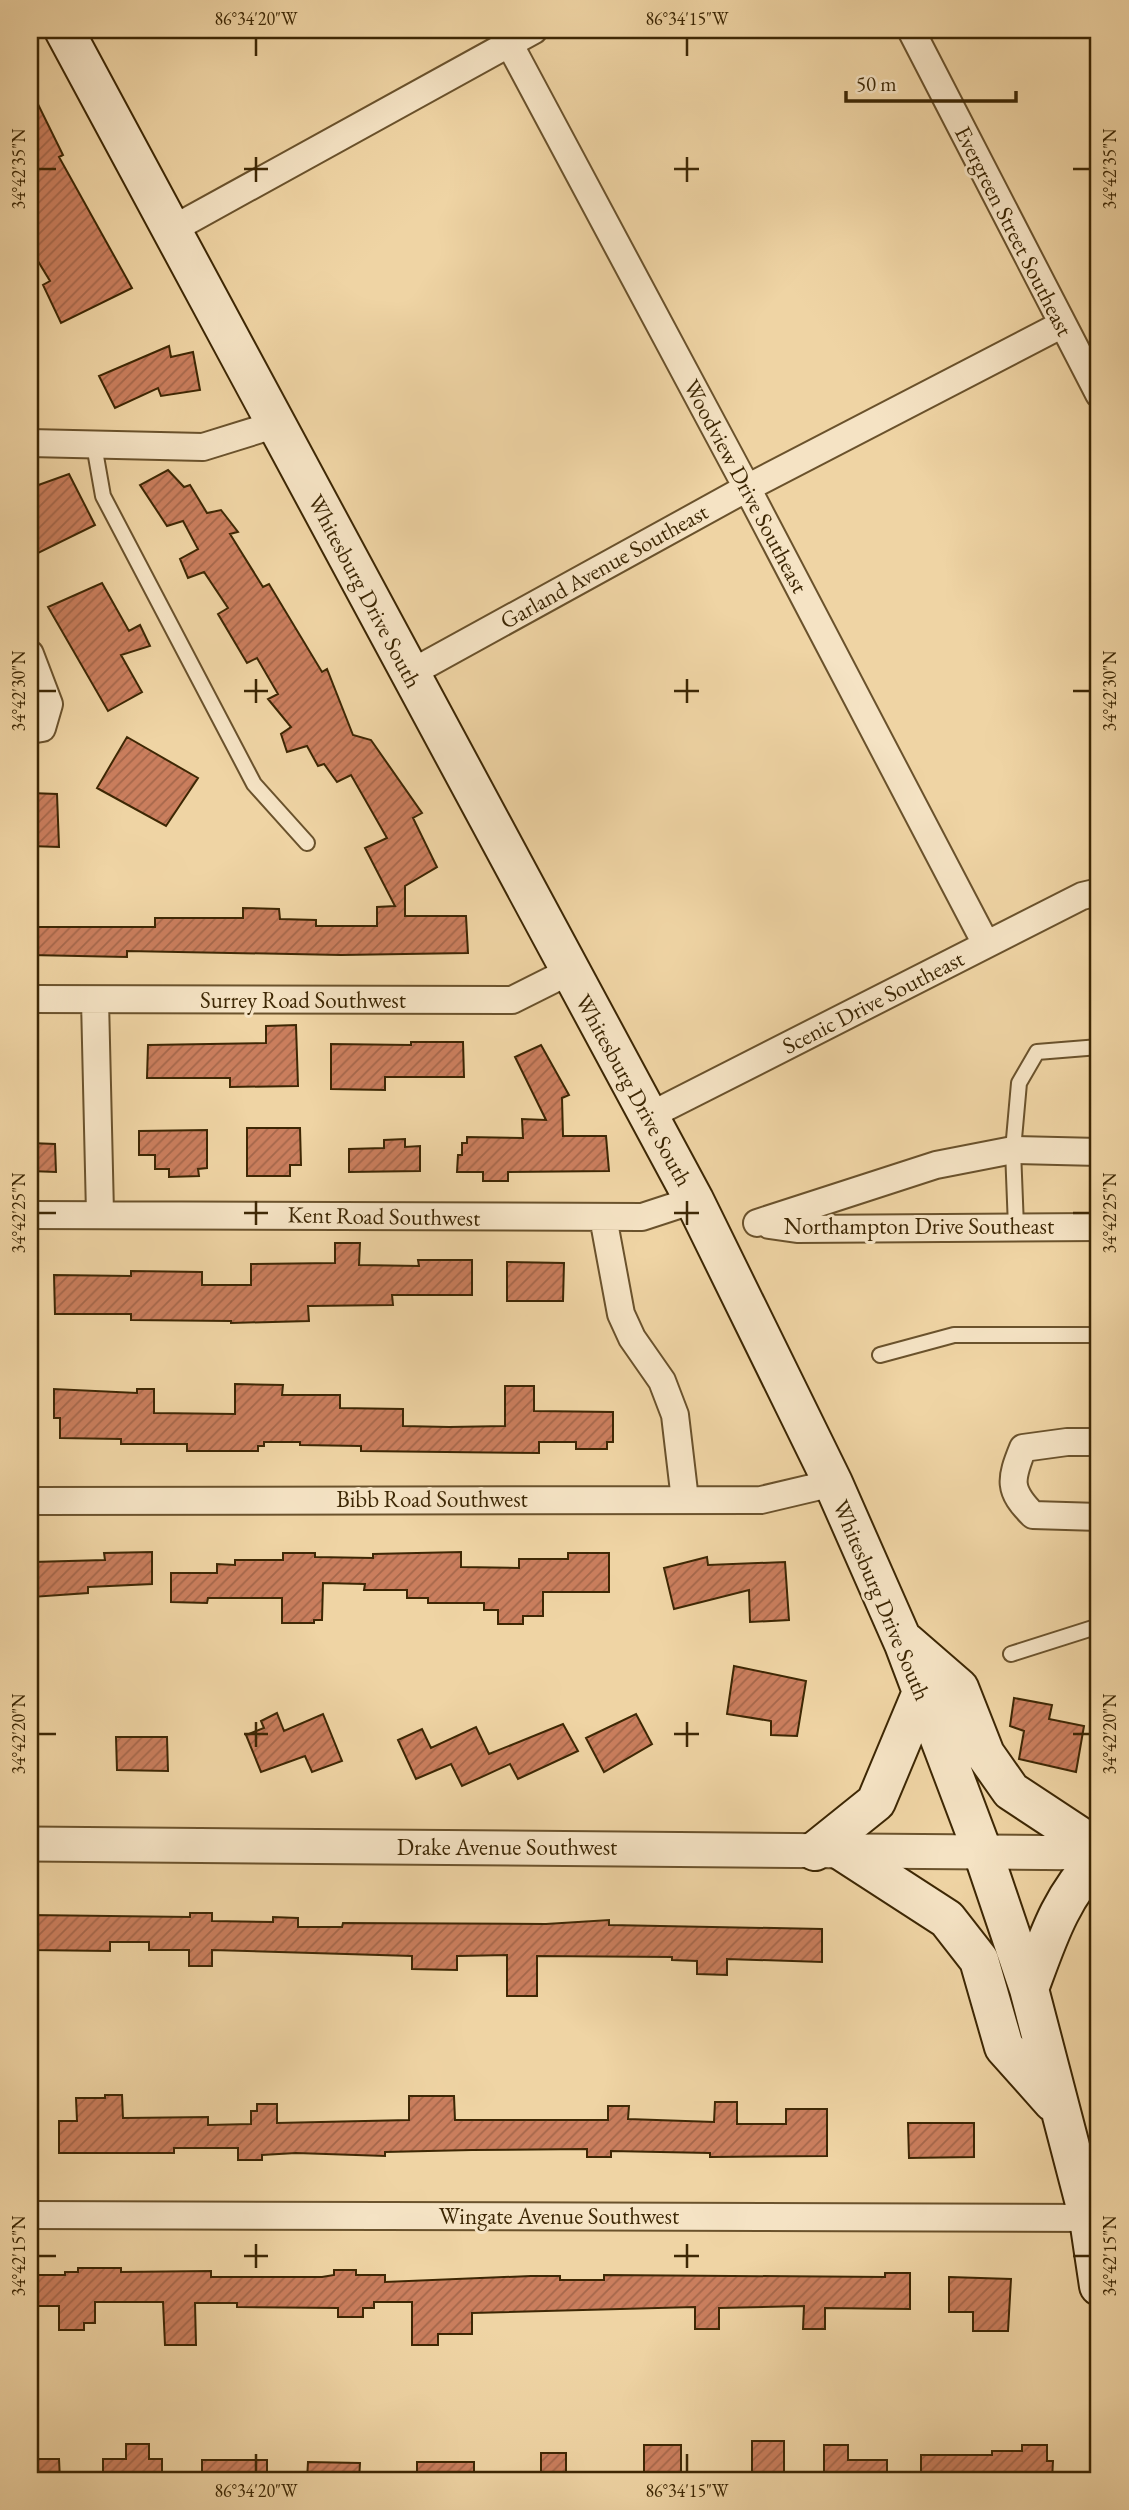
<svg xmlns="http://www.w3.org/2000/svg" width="1129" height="2510" font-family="'EB Garamond',serif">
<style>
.building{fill:url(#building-hatch);stroke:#3d2704;stroke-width:2}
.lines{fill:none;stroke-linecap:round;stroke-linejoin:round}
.service-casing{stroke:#6a522c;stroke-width:18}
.minor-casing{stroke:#6a522c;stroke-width:30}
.tertiary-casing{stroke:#6a522c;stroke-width:37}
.secondary-casing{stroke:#3d2704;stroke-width:42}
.service{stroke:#f5e3c4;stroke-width:14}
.minor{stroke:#f5e3c4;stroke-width:26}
.tertiary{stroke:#f5e3c4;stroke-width:33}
.secondary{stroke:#f5e3c4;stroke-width:38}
.ticks{fill:none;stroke:#3d2704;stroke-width:2.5}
.labels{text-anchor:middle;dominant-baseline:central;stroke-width:6;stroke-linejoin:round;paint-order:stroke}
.street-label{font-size:23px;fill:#3d2704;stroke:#f5e3c4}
.neatline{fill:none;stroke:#3d2704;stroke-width:2.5}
.ticks-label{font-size:18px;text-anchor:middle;fill:#3d2704}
</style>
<defs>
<pattern id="building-hatch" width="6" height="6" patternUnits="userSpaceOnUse" patternTransform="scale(1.75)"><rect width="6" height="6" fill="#ca7e5d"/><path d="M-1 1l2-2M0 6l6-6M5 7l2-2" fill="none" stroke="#a5674b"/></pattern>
</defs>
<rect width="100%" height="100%" fill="#efd4a4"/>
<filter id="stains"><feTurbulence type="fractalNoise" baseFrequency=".00286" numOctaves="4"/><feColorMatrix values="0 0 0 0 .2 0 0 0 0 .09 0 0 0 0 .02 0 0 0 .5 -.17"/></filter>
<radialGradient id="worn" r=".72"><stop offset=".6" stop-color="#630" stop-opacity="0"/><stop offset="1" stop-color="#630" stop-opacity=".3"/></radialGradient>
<path class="building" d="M30 88 63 155 59 157 132 288 61 323 43 285 50 281 30 248Z
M169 346 171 357 193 352 200 390 161 396 158 388 115 408 99 376Z
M168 470 184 487 190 485 207 513 221 510 238 532 230 534 263 587 269 584 322 672 327 669 353 735 371 740 422 813 413 818 437 867 405 886V916H466L468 953 341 955 127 951V957L30 955V927H155V918H243V908L279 909 280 919 316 920V926H377V907L395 906 365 848 387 838 351 775 337 782 324 764 318 766 307 746 287 752 281 734 291 727 268 699 278 694 257 658 247 663 218 614 228 608 204 572 188 578 180 559 198 549 183 521 167 526 140 485Z
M69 474 95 525 30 557V488Z
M102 583 129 631 140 625 150 646 121 655 142 692 108 711 48 607Z
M127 737 198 778 166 826 97 788Z
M30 793 57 794 59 847 30 846Z
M296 1025 298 1086 230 1087V1078H147L148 1045 266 1043V1026Z
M411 1042H463L464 1077H385V1090L331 1089V1044L411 1045Z
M541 1045 569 1095 562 1098 563 1136H606L609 1171 508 1172V1181H483V1172H457L458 1155H462V1143H467V1137L523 1138 522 1119 546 1120 515 1057Z
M247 1128H300L301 1165H290V1176H247Z
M207 1130V1168L198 1169 199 1176 169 1177V1169H155V1155H139V1131Z
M405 1139V1147L420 1146V1171L349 1172V1149L384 1148V1140Z
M30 1143 55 1144 56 1172 30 1171Z
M335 1243H360L359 1265 419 1266 418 1260H472V1295H392L393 1305 308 1306 309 1321 231 1323V1321L131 1320V1314H55L54 1275 131 1276V1271L202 1272V1285H251V1264L335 1263Z
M507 1262 564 1263 563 1301H507Z
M235 1384 283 1385 282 1395H340V1408L403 1409V1426L449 1427 505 1426V1386H534V1411L613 1412V1442H607V1449H576V1442H539V1453L361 1451V1446L300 1445V1442H264V1446H258V1451H187V1444H121V1439L60 1438V1418H54V1389L137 1393V1389H154V1413L235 1414Z
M152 1552V1584L88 1587V1593L32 1597 33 1562 105 1560 104 1553Z
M461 1552V1567L519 1568V1559H568V1553H609V1592H543V1616H523V1624H498V1610H484V1603H428V1598H407V1590H364L365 1584 323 1583 322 1620H314V1623H282V1598H208L207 1603 171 1602V1573H217V1564L235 1565V1560H283V1553H315V1557L373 1558V1554Z
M707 1557 708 1565 785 1562 789 1620 750 1622 749 1590 674 1609 664 1568Z
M734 1666 806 1681 797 1736 771 1735V1721L727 1714Z
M1014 1698 1052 1705 1049 1719 1084 1726 1076 1772 1019 1759 1024 1731 1010 1726Z
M277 1713 284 1731 323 1714 342 1761 312 1772 305 1756 261 1772 246 1735 264 1728 261 1721Z
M636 1714 652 1744 604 1772 586 1738Z
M563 1724 578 1751 518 1779 510 1764 462 1786 451 1764 416 1779 398 1740 422 1729 431 1748 476 1727 489 1754Z
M116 1737H167L168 1771 117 1770Z
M190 1913H212V1921L273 1922V1917L298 1918V1927H342L343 1923 546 1924 609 1920V1925L822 1929V1962L727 1959V1975L697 1974V1961L672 1960V1957L537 1956V1996H507V1955L457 1956V1970L412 1969V1956L212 1950V1966H189V1950H149V1942H110V1951L30 1950V1915L190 1917Z
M105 2095H122L123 2118 208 2117V2125L251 2124V2111H257V2104H277V2123L409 2120V2096H454L455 2120H608V2106H629L628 2119 714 2122 715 2102H737V2124H786V2109H827V2156L710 2157V2153L611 2151V2157H587V2149L472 2150 385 2152V2156L296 2153 262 2155V2160H238V2148H174V2153H59V2121H77L76 2098H105Z
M908 2123H974V2157L909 2158Z
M78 2268H121V2272L211 2271V2277H322L334 2275V2270H356V2275H385V2282L531 2276H560V2280H604V2275L885 2277V2273H910V2309L825 2308V2329H803L804 2306 719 2308V2329H695V2307L472 2313V2334H438V2345H412V2302H374V2308H363V2317H338V2308L237 2307V2303H195L196 2345H165L163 2302H95V2323H84V2330H59V2306H30V2275H65V2272H78Z
M949 2277 1011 2279 1008 2331H973V2312H949Z
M752 2441H784V2480H752Z
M126 2444H149V2459H162V2480H103V2459H126Z
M644 2445H681V2480H644Z
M824 2445H848V2460H887V2480H824Z
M1022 2445H1047V2461H1053L1052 2480H921V2455H992V2451H1022Z
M541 2453H566V2480H541Z
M30 2459H59L60 2480H30Z
M202 2460H267V2480H202Z
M308 2462 360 2463 359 2480H307Z
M417 2462H474V2480H417Z"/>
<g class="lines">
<defs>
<path id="service" d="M94 445 103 496 254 784 307 843
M1016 1227 1013 1150 1019 1083 1037 1052 1099 1047
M880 1355 954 1335H1099
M1011 1654 1099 1626"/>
<path id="minor" d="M502 30 747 488 986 944
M911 30 1099 394
M173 229 534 30
M30 443 203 447 277 424
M30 654 49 704 42 728 30 730
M409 674 747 488 1061 325
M30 999 512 1000 570 971
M95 1000 100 1213
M649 1116 1082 896 1099 892
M30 1215 642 1217 694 1200
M603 1217 621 1314 632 1338 662 1381 675 1415 685 1500
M757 1223 936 1165 1013 1150 1099 1152
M769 1225 797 1229 1099 1227
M1099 1442H1067L1023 1448C1010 1480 1008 1490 1033 1515L1099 1517
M30 1501 761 1500 833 1483
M30 2215 1099 2218"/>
<path id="tertiary" d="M30 1844 1099 1853"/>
<path id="secondary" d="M64 30 694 1200 833 1483 904 1644 983 1853 1029 1989 1089 2219 1099 2286
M906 1642 959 1688 985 1754 1011 1791 1099 1849
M815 1851 876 1802 922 1692
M842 1851 947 1919 979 1960 1004 2047 1053 2102
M1029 1989C1047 1940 1061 1895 1099 1858"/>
</defs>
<use href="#service" class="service-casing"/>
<use href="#minor" class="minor-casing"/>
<use href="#tertiary" class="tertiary-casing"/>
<use href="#secondary" class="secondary-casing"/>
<use href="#service" class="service"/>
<use href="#minor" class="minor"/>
<use href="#tertiary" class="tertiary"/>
<use href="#secondary" class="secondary"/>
</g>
<path class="ticks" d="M256 38V56M687 38V56M256 157V182M687 157V182M38 169H56M244 169H268M674 169H699M1073 169H1090M256 679V703M687 679V703M38 691H56M244 691H268M674 691H699M1073 691H1090M256 1201V1225M687 1201V1225M38 1213H56M244 1213H268M674 1213H699M1073 1213H1090M256 1722V1747M687 1722V1747M38 1734H56M244 1734H268M674 1734H699M1073 1734H1090M256 2244V2268M687 2244V2268M38 2256H56M244 2256H268M674 2256H699M1073 2256H1090M256 2454V2472M687 2454V2472"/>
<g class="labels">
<g class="street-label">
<text transform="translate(1014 231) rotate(63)">Evergreen Street Southeast</text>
<text transform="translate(746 486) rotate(62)">Woodview Drive Southeast</text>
<text transform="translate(604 566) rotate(-29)">Garland Avenue Southeast</text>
<text transform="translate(365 591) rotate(62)">Whitesburg Drive South</text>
<text x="303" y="1000">Surrey Road Southwest</text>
<text transform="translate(873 1002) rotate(-27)">Scenic Drive Southeast</text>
<text transform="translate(634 1090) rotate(61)">Whitesburg Drive South</text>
<text transform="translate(384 1216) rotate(1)">Kent Road Southwest</text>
<text x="919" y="1226">Northampton Drive Southeast</text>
<text x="432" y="1499">Bibb Road Southwest</text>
<text transform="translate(882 1600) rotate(67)">Whitesburg Drive South</text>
<text x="507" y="1847">Drake Avenue Southwest</text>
<text x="559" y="2216">Wingate Avenue Southwest</text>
</g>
</g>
<rect width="1129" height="2510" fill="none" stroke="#efd4a4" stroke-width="77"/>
<path d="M846 91v10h170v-10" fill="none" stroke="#3d2704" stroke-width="3.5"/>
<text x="856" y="91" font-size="21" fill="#3d2704" stroke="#f5e3c4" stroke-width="5" paint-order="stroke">50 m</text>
<rect x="38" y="38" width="1052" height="2434" class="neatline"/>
<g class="ticks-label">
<text x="256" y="25">86°34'20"W</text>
<text x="687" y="25">86°34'15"W</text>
<text transform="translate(19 169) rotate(-90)" y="6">34°42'35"N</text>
<text transform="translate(1110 169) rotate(-90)" y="6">34°42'35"N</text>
<text transform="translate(19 691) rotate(-90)" y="6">34°42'30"N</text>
<text transform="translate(1110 691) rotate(-90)" y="6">34°42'30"N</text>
<text transform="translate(19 1213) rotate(-90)" y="6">34°42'25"N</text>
<text transform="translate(1110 1213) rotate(-90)" y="6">34°42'25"N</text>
<text transform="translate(19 1734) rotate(-90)" y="6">34°42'20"N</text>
<text transform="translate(1110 1734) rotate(-90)" y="6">34°42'20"N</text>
<text transform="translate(19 2256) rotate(-90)" y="6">34°42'15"N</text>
<text transform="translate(1110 2256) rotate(-90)" y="6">34°42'15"N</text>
<text x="256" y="2497">86°34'20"W</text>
<text x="687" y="2497">86°34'15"W</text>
</g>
<rect width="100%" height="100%" filter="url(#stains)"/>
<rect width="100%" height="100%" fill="url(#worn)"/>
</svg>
